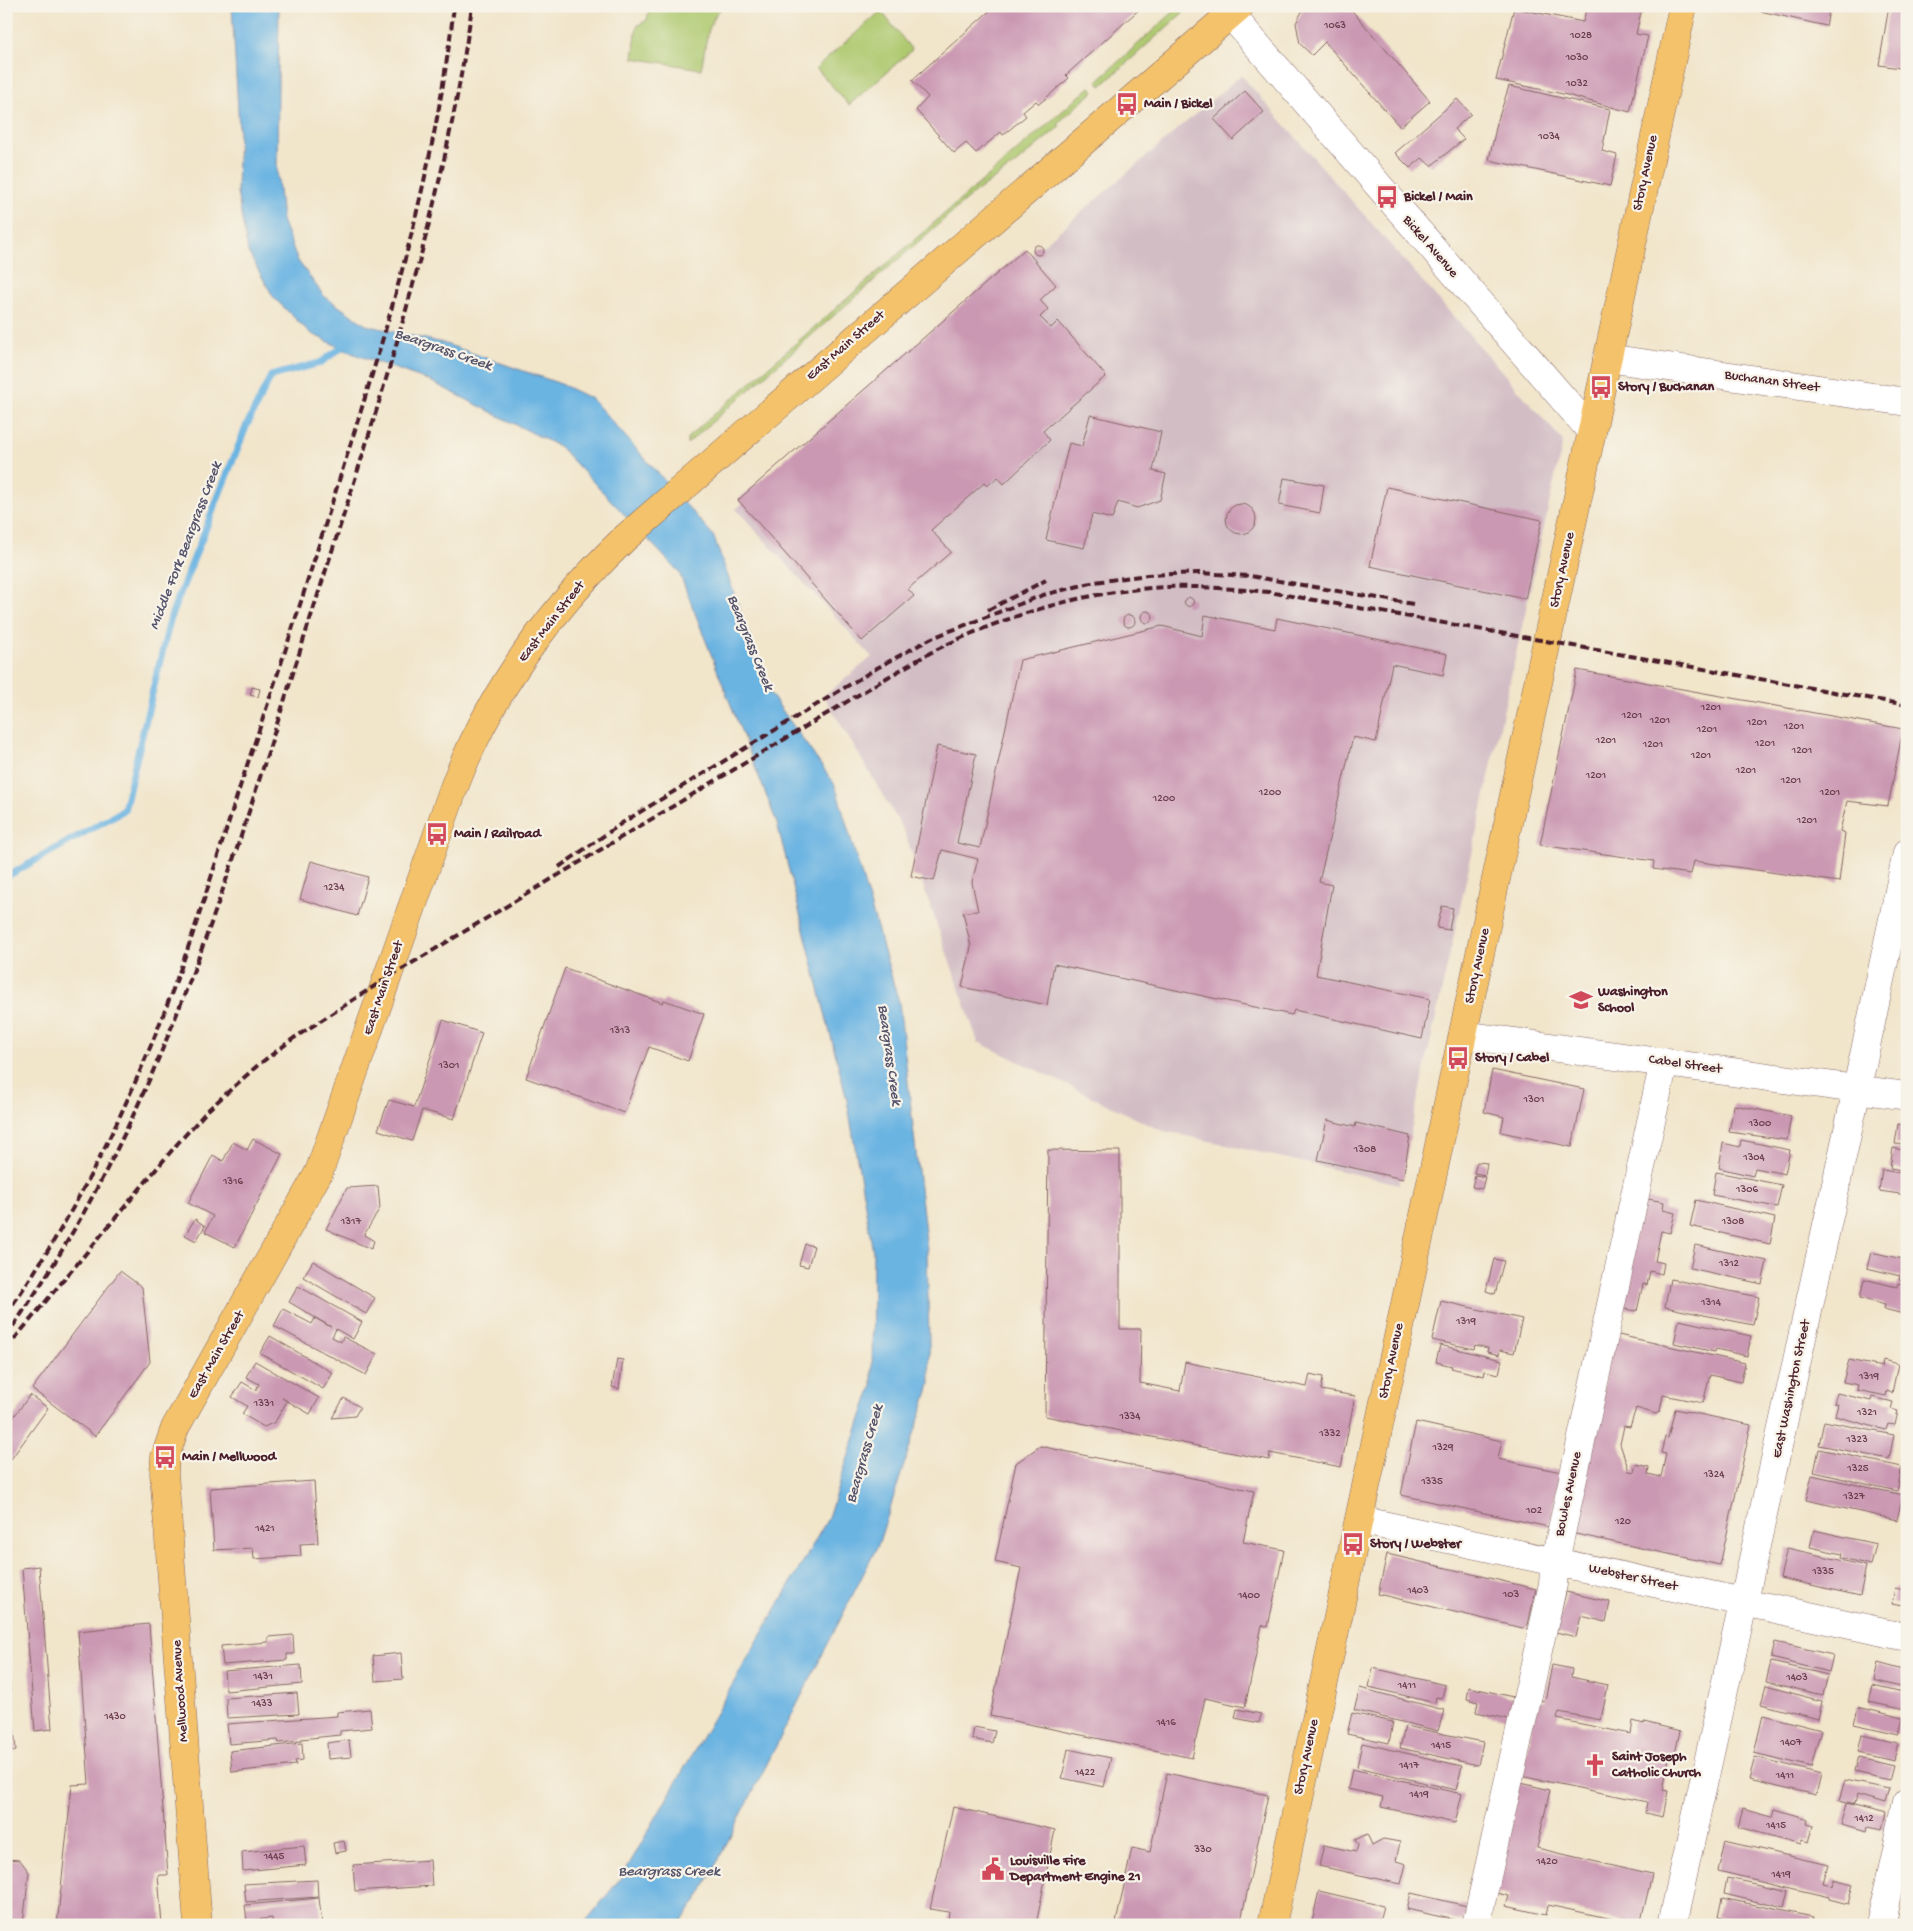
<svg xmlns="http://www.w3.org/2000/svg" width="1913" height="1931" font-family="'Gochi Hand',sans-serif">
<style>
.industrial{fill:#d2bdc5}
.green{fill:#aec970;stroke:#7c744e}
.water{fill:#6ab4e2;stroke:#5a6a86}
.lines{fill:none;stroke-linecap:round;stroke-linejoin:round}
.stream{stroke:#6ab4e2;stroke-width:7}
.building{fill:#ca98b2}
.minor-casing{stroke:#846463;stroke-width:29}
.major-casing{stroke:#846463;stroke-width:29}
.minor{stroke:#fff;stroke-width:28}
.major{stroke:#f3c26a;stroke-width:28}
.rail{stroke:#4a1f2b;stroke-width:4;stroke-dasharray:8 4;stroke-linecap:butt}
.labels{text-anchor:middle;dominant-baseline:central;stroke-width:4.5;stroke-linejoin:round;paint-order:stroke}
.number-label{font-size:11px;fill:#6a3d4d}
.poi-label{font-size:14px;font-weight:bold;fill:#4a1f2b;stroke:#f7f3e8;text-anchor:start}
.street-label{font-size:14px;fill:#4a1f2b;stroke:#f7f3e8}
.water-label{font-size:15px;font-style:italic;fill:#55536b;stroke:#f7f3e8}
</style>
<rect width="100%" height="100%" fill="#f7f3e8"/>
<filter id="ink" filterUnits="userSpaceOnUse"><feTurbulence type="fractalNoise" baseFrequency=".02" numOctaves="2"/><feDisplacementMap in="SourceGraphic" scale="10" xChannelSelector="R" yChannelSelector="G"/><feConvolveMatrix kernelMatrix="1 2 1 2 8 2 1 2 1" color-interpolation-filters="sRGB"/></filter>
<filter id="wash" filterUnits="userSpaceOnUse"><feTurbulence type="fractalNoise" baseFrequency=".0096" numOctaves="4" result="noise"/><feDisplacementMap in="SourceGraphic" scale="20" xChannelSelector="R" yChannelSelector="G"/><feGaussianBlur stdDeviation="1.12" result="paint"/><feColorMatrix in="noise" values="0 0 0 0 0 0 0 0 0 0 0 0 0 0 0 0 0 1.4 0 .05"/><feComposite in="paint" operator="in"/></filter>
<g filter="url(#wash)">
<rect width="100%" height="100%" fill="#f1e5ca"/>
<path class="industrial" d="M1241 75 1563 441 1399 1184 1160 1130 978 1042 904 831 824 696 872 657 736 509Z"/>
<path class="green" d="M647 6H724C706 19 706 48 701 69L633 58 637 26 647 20 649 10Z
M1180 6H1187L1186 10 1101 86 1097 81Z
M881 11 912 50 849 105 816 68Z
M1090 87 1094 91 1059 122V127L1015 164 973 194 687 444V438Z"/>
<path class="water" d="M232 6H279L277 169 282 220 298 261 324 296 366 325 443 343 561 384 592 399 713 535 770 693 835 785 899 1002 927 1250 930 1385 878 1545 701 1894 679 1925H583L623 1875 827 1520 872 1386 873 1252 847 1100 777 823 679 572 560 447 430 381 354 354 310 333 274 298 248 252 237 192 239 128Z"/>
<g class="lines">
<path class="stream" d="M6 877 124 810 171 616 246 427 271 376 320 363 348 343"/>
</g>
<g id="blocks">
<path class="building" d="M995 6H1143L1066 75 1069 78 1039 104 1036 101 1023 112 1026 116 1003 135 1001 132 976 153 966 143 954 153 916 110 928 97 912 80Z
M1305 6H1348L1430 101 1400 127 1325 42 1312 55 1300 44 1296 23Z
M1587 6H1611L1641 12 1636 34 1648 36 1630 112 1563 94 1496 80 1514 8 1583 22Z
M1738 6H1830L1826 26Z
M1889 6H1907V69L1879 65Z
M1509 86 1610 109 1602 151 1617 155 1610 186 1489 160 1497 123Z
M1245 91 1264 112 1233 140 1214 119Z
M1457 99 1471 114 1454 129 1464 139 1431 166 1422 158 1410 168 1395 153Z
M1033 250a5 5 0 1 1 10 0a5 5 0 1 1-10 0Z
M1025 249 1056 285 1040 300 1048 309 1040 317 1051 328 1058 321 1106 376 1043 431 1050 440 1004 484 998 477 987 486 984 483 931 530 951 552 908 589 914 596 862 641 738 500Z
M1090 415 1161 432 1153 471 1166 474 1160 500 1137 508 1118 502 1112 519 1092 514 1084 548 1046 540 1069 443 1082 446Z
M1284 478 1324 485 1320 513 1279 505Z
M1387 487 1542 520 1525 599 1370 566Z
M1226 519a15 15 0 1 1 30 0a15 15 0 1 1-30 0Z
M1184.5 602a4.5 4.5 0 1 1 9 0a4.5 4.5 0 1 1-9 0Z
M1141 617a6 6 0 1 1 12 0a6 6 0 1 1-12 0Z
M1205 615 1275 629 1277 618 1447 654 1443 675 1392 664 1376 742 1353 737 1319 882 1332 885 1316 975 1430 999 1422 1039 1294 1010 1292 1015 1054 964 1047 1005 962 987 971 947 963 912 978 911 972 882 978 859 942 850 934 881 911 876 937 746 976 754 957 843 980 848 1020 660 1162 626 1202 636Z
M1123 621a6 6 0 1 1 12 0a6 6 0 1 1-12 0Z
M1577 670 1903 729 1888 806 1847 801 1840 831 1845 833 1839 882 1694 861 1691 874 1653 869 1654 861 1540 845Z
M252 687 260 689 258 697 250 695Z
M311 861 368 877 357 916 300 899Z
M1442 906 1453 908 1449 930 1437 928Z
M565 968 663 1003 664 1000 704 1014 688 1061 649 1047 624 1113 526 1078Z
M443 1020 482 1033 454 1119 422 1110 412 1141 378 1130 389 1100 414 1107Z
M1492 1070 1584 1089 1572 1147 1501 1132 1504 1117 1484 1112Z
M1734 1105 1791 1116 1787 1140 1729 1132Z
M1327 1120 1355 1127 1356 1123 1410 1136 1403 1179 1318 1160Z
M1898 1124 1907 1126V1145L1895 1144Z
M253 1139 282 1154 235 1247 205 1232 213 1216 188 1203 213 1155 223 1161 233 1142 247 1150Z
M1741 1140 1790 1150 1785 1174 1755 1168 1753 1176 1719 1168 1723 1143 1740 1147Z
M1893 1148 1907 1151V1171L1890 1168Z
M1048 1150 1120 1151V1329H1141L1140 1383 1180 1391 1185 1362 1307 1387 1310 1374 1323 1377 1321 1390 1355 1396 1341 1467 1270 1453 1269 1460 1045 1416Z
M1477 1162 1487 1163 1485 1175 1474 1173Z
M1882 1170 1907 1174V1195L1879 1191Z
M1716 1172 1782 1185 1777 1207 1712 1195Z
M1475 1175 1485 1177 1482 1189 1472 1187Z
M378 1186 380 1208 364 1235 374 1241 371 1249 326 1229 347 1188Z
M1643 1198 1664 1202 1663 1210 1675 1213 1670 1233 1661 1231 1655 1261 1664 1263 1662 1274 1650 1271 1647 1285 1643 1284 1637 1311 1619 1308Z
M1696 1200 1775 1218 1770 1244 1690 1226Z
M195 1219 205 1226 196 1241 185 1235Z
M805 1244 814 1246 808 1267 799 1265Z
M1695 1245 1767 1261 1762 1284 1690 1268Z
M1871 1252 1907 1260V1281L1899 1279 1900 1276 1867 1268Z
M1494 1259 1504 1261 1495 1294 1486 1291Z
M313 1261 375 1298 366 1314 303 1277Z
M120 1271 142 1287 150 1362 95 1436 32 1389Z
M1670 1279 1759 1297 1753 1325 1665 1307Z
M1864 1279 1897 1287 1898 1283 1907 1285V1315L1884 1309 1885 1305 1860 1298Z
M298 1286 362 1322 353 1339 336 1329 332 1337 341 1342 343 1337 377 1354 366 1375 274 1326 283 1309 312 1324 315 1318 331 1327 289 1302Z
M1441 1301 1522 1319 1514 1353 1500 1350 1499 1355 1487 1352 1488 1348 1475 1345 1474 1349 1432 1340Z
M1679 1320 1751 1336 1747 1356 1716 1349 1715 1352 1674 1343Z
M1614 1334 1745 1363 1741 1382 1710 1375 1703 1403 1663 1395 1660 1411 1656 1414 1636 1408 1630 1427 1624 1426 1620 1444 1629 1471 1634 1472 1636 1464 1649 1467 1648 1474 1661 1477 1666 1454 1661 1453 1665 1437 1668 1438 1675 1409 1751 1425 1720 1565 1571 1533Z
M270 1336 333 1373 323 1389 260 1353Z
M1440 1345 1502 1360 1499 1374 1485 1371 1484 1376 1451 1368 1452 1366 1436 1362Z
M617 1359 623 1360 619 1389 612 1387Z
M1849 1360 1882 1367 1883 1360 1898 1364 1892 1393 1887 1391 1886 1396 1857 1390 1858 1385 1843 1382Z
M255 1361 319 1398 310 1414 282 1398 287 1401 275 1422 264 1427 242 1414 247 1406 232 1397 242 1382 256 1390 259 1384 246 1377Z
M1837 1393 1871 1401 1872 1397 1893 1402 1891 1409 1898 1411 1895 1425 1888 1424 1886 1430 1835 1416 1838 1404 1834 1403Z
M30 1395 48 1408 6 1466V1427Z
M344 1398 360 1407 355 1416 332 1418Z
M1824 1421 1894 1435 1889 1459 1819 1445Z
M1416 1422 1502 1441 1498 1459 1561 1472 1549 1527 1401 1495Z
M1040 1446 1254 1491 1243 1542 1284 1550 1268 1627 1262 1625 1245 1707 1205 1698 1192 1758 990 1716 1021 1568 995 1562 1016 1463Z
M1819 1449 1902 1467 1897 1491 1814 1472Z
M1812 1475 1903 1495 1897 1520 1806 1500Z
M314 1481 318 1543 300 1544 301 1556 254 1559 253 1548 214 1550 210 1488Z
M1814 1530 1876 1544 1871 1565 1841 1558 1842 1554 1810 1547Z
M1787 1548 1866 1566 1860 1596 1780 1578Z
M1387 1554 1536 1589 1527 1629 1378 1594Z
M39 1566 52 1729 35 1731 22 1568Z
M1895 1588 1907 1591V1607L1892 1604Z
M1566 1592 1610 1602 1606 1622 1581 1616 1576 1637 1556 1632Z
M149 1624 168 1875H158L162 1925H57L72 1785 89 1784 78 1631Z
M293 1635 294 1654H287V1660L223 1665 221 1646 268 1642V1637Z
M1775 1642 1833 1655 1829 1672 1771 1658Z
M6 1644 16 1751 6 1752Z
M401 1653 403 1679 375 1681 373 1656Z
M1771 1662 1828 1675 1823 1695 1766 1682Z
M1878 1663 1907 1671V1689L1874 1680Z
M301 1665 302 1684 226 1691 224 1671Z
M1552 1665 1572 1669 1571 1677 1608 1685 1601 1720 1559 1712 1557 1719 1631 1734 1633 1721 1644 1724V1722L1680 1731 1675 1754 1670 1753 1663 1790 1668 1791 1663 1817 1645 1813 1647 1802 1520 1776 1539 1700 1545 1701Z
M1373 1668 1445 1685 1442 1698 1436 1697 1435 1703 1369 1687Z
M1873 1685 1907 1693 1906 1710 1869 1702Z
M1766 1686 1822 1701 1818 1719 1761 1704Z
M1469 1687 1513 1697 1509 1719 1476 1712 1478 1702 1467 1699Z
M1360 1688 1444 1710 1438 1731 1354 1710Z
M297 1693 299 1714 227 1718 226 1698Z
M1858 1707 1903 1718 1899 1734 1854 1724Z
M370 1709 372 1728 340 1731V1735L301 1739 302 1741 279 1743 278 1740 229 1744 227 1724 337 1716V1712Z
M1237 1709 1261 1714 1259 1723 1235 1718Z
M1352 1713 1393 1722 1389 1743 1347 1734Z
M1763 1715 1821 1730 1811 1767 1754 1753Z
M1405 1726 1483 1742 1478 1765 1400 1748Z
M974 1727 995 1731 992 1743 972 1739Z
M1862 1735 1898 1743 1894 1760 1858 1752Z
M349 1740 351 1757 328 1759 327 1743Z
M302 1743 303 1760 295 1761 296 1765 232 1772 230 1751Z
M1362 1743 1462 1766 1456 1790 1357 1767Z
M1068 1749 1111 1758 1104 1787 1062 1778Z
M1755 1757 1821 1774 1816 1795 1749 1779Z
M1859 1757 1893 1765 1889 1780 1855 1772Z
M1352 1769 1462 1794 1455 1823 1381 1807 1383 1797 1348 1789Z
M1167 1773 1268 1795 1240 1925 1116 1923 1132 1848 1150 1852Z
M1845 1780 1889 1789 1885 1803 1857 1795 1855 1804 1839 1800Z
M1517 1782 1550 1790 1537 1848 1652 1875 1640 1925 1548 1905 1546 1915 1506 1906 1509 1896 1492 1892Z
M1847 1803 1887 1813 1883 1830 1868 1827 1867 1832 1841 1825Z
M953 1807 1055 1830 1036 1925H968L948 1920 949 1912 930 1909Z
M1743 1809 1772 1817 1774 1809 1808 1819 1807 1823 1814 1825 1809 1842 1802 1840 1801 1844 1738 1827Z
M1367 1834 1372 1845 1383 1839 1400 1842 1396 1861 1406 1864 1401 1884 1319 1866 1324 1845 1356 1852 1358 1845 1355 1840Z
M344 1841 346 1851 335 1853 333 1843Z
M1725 1841 1828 1865 1823 1883 1832 1885 1833 1879 1853 1884 1848 1904 1829 1899V1897L1718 1871Z
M304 1846 306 1865 243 1871 242 1852Z
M6 1859 20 1860 29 1872 23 1925H6Z
M430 1860 432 1886 355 1891 353 1865Z
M1727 1878 1788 1891 1784 1908 1724 1894Z
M317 1880 318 1897 246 1902 244 1884Z
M1319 1891 1383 1906 1378 1925H1324L1312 1922Z
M1411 1893 1467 1906 1463 1922 1407 1909Z
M319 1898 322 1924 273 1925 272 1918 247 1921 245 1905Z
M1722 1898 1813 1917 1811 1925H1753L1718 1917Z"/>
</g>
</g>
<g filter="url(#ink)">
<use href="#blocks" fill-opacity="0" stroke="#846463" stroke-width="1"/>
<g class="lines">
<defs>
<path id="minor" d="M1231 15 1592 432
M1607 358 1907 402
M1463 1035 1907 1096
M1359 1520 1907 1637
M1476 1925 1553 1584 1555 1561 1664 1062
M1672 1925 1852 1112 1907 853
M1880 1925 1907 1803"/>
<path id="major" d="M198 1925 164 1473 165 1457 175 1428 319 1172 453 790C489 694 551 609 625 538L1240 6
M1272 1925 1683 6"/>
</defs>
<use href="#minor" class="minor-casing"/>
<use href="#major" class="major-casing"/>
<use href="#minor" class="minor"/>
<use href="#major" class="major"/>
<path class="rail" d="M988 610 1046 580
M559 867 622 823 877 668 932 638 1043 595 1095 582 1147 575 1198 573 1250 576 1413 604
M6 1314C86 1201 146 1070 191 939 214 871 234 802 258 733 287 647 314 561 341 474 391 317 435 171 454 6
M6 1336C158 1123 228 878 306 632 372 426 442 221 472 6
M6 1349 178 1143 208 1110 258 1065 294 1038 387 978 888 677C908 666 928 653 948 644 1016 612 1092 590 1167 587 1201 586 1235 589 1269 592L1907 705"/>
</g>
</g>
<defs>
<symbol id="bus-bare" viewBox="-9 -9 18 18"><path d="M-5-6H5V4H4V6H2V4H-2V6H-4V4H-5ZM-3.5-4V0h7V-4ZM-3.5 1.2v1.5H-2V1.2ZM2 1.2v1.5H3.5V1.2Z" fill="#d1495b" stroke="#f7f3e8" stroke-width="2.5" paint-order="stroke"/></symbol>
<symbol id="school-bare" viewBox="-9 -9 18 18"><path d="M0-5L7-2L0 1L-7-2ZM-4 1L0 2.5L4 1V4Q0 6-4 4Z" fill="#d1495b" stroke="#f7f3e8" stroke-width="2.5" paint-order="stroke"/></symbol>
<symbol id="church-bare" viewBox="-9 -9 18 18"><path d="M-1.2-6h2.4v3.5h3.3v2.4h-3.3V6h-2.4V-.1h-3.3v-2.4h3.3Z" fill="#d1495b" stroke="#f7f3e8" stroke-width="2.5" paint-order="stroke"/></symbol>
<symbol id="civic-bare" viewBox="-9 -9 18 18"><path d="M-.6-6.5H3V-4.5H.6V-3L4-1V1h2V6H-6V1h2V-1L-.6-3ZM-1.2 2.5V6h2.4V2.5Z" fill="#d1495b" stroke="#f7f3e8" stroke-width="2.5" paint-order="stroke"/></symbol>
</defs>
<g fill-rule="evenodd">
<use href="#bus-bare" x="1111" y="88" width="32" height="32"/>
<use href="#bus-bare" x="1371" y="181" width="32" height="32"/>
<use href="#bus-bare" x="1585" y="371" width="32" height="32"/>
<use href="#bus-bare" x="421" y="818" width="32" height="32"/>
<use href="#school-bare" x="1565" y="984" width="32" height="32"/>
<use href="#bus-bare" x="1442" y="1042" width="32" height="32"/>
<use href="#bus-bare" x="149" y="1441" width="32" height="32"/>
<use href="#bus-bare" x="1337" y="1528" width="32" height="32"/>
<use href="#church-bare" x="1579" y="1749" width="32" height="32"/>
<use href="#civic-bare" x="977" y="1853" width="32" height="32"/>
</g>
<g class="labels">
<g class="number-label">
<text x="1335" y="26">1063</text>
<text x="1581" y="36">1028</text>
<text x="1577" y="58">1030</text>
<text x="1577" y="84">1032</text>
<text x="1549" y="137">1034</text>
<text x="1711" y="708">1201</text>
<text x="1632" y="716">1201</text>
<text x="1660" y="721">1201</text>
<text x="1757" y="723">1201</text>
<text x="1794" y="727">1201</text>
<text x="1707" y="730">1201</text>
<text x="1606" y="741">1201</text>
<text x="1765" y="744">1201</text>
<text x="1653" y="745">1201</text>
<text x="1802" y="751">1201</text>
<text x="1701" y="756">1201</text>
<text x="1746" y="771">1201</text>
<text x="1596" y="776">1201</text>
<text x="1791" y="781">1201</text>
<text x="1270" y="793">1200</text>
<text x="1830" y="793">1201</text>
<text x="1164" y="799">1200</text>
<text x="1807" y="821">1201</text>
<text x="334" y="888">1234</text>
<text x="620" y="1031">1313</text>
<text x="449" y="1066">1301</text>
<text x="1534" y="1100">1301</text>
<text x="1760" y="1124">1300</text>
<text x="1365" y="1150">1308</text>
<text x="1754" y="1158">1304</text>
<text x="233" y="1182">1316</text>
<text x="1747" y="1190">1306</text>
<text x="351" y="1222">1317</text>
<text x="1733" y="1222">1308</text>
<text x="1729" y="1264">1312</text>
<text x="1711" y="1303">1314</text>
<text x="1466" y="1322">1319</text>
<text x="1869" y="1377">1319</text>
<text x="264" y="1404">1331</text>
<text x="1867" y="1413">1321</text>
<text x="1130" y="1417">1334</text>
<text x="1330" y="1434">1332</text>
<text x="1857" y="1440">1323</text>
<text x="1443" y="1448">1329</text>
<text x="1858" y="1469">1325</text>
<text x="1714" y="1475">1324</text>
<text x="1432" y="1482">1335</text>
<text x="1854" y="1497">1327</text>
<text x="1534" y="1511">102</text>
<text x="1623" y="1522">120</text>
<text x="265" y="1529">1421</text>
<text x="1823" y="1572">1335</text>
<text x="1418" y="1591">1403</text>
<text x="1511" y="1595">103</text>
<text x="1249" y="1596">1400</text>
<text x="263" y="1677">1431</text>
<text x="1797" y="1678">1403</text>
<text x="1407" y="1686">1411</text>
<text x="262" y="1704">1433</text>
<text x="115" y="1717">1430</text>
<text x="1166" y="1723">1416</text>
<text x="1791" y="1743">1407</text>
<text x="1441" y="1746">1415</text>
<text x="1409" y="1766">1417</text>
<text x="1085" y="1773">1422</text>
<text x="1785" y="1776">1411</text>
<text x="1419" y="1795">1419</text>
<text x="1864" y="1819">1412</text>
<text x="1776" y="1826">1415</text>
<text x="1203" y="1850">330</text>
<text x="274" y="1857">1445</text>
<text x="1547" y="1862">1420</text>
<text x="1781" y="1875">1419</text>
</g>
<g class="poi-label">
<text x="1144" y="104">Main / Bickel</text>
<text x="1404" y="197">Bickel / Main</text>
<text x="1618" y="387">Story / Buchanan</text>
<text x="454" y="834">Main / Railroad</text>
<text x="1598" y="992">Washington<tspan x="1598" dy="16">School</tspan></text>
<text x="1475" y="1058">Story / Cabel</text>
<text x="182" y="1457">Main / Mellwood</text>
<text x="1370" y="1544">Story / Webster</text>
<text x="1612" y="1757">Saint Joseph<tspan x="1612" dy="16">Catholic Church</tspan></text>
<text x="1010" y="1861">Louisville Fire<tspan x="1010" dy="16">Department Engine 21</tspan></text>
</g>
<g class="street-label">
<text transform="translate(1646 173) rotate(-78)">Story Avenue</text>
<text transform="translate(1430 247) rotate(49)">Bickel Avenue</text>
<text transform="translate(846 346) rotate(-41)">East Main Street</text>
<text transform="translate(1772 382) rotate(8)">Buchanan Street</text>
<text transform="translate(1563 570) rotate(-78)">Story Avenue</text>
<text transform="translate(552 622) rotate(-52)">East Main Street</text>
<text transform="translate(1478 966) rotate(-78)">Story Avenue</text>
<text transform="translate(384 988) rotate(-71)">East Main Street</text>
<text transform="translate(1685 1065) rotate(8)">Cabel Street</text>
<text transform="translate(217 1355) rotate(-60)">East Main Street</text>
<text transform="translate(1392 1361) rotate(-78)">Story Avenue</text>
<text transform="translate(1792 1389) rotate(-78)">East Washington Street</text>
<text transform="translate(1569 1494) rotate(-78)">Bowles Avenue</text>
<text transform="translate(1633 1578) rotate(12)">Webster Street</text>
<text transform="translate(181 1691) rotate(-94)">Mellwood Avenue</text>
<text transform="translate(1307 1757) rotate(-78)">Story Avenue</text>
</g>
<g class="water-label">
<text transform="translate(443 350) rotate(19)">Beargrass Creek</text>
<text transform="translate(186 546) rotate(-69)">Middle Fork Beargrass Creek</text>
<text transform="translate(750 643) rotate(68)">Beargrass Creek</text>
<text transform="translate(889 1055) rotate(82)">Beargrass Creek</text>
<text transform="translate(865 1454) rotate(-74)">Beargrass Creek</text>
<text x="669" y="1872">Beargrass Creek</text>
</g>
</g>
<rect width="1913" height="1931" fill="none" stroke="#f7f3e8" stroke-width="25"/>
</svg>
